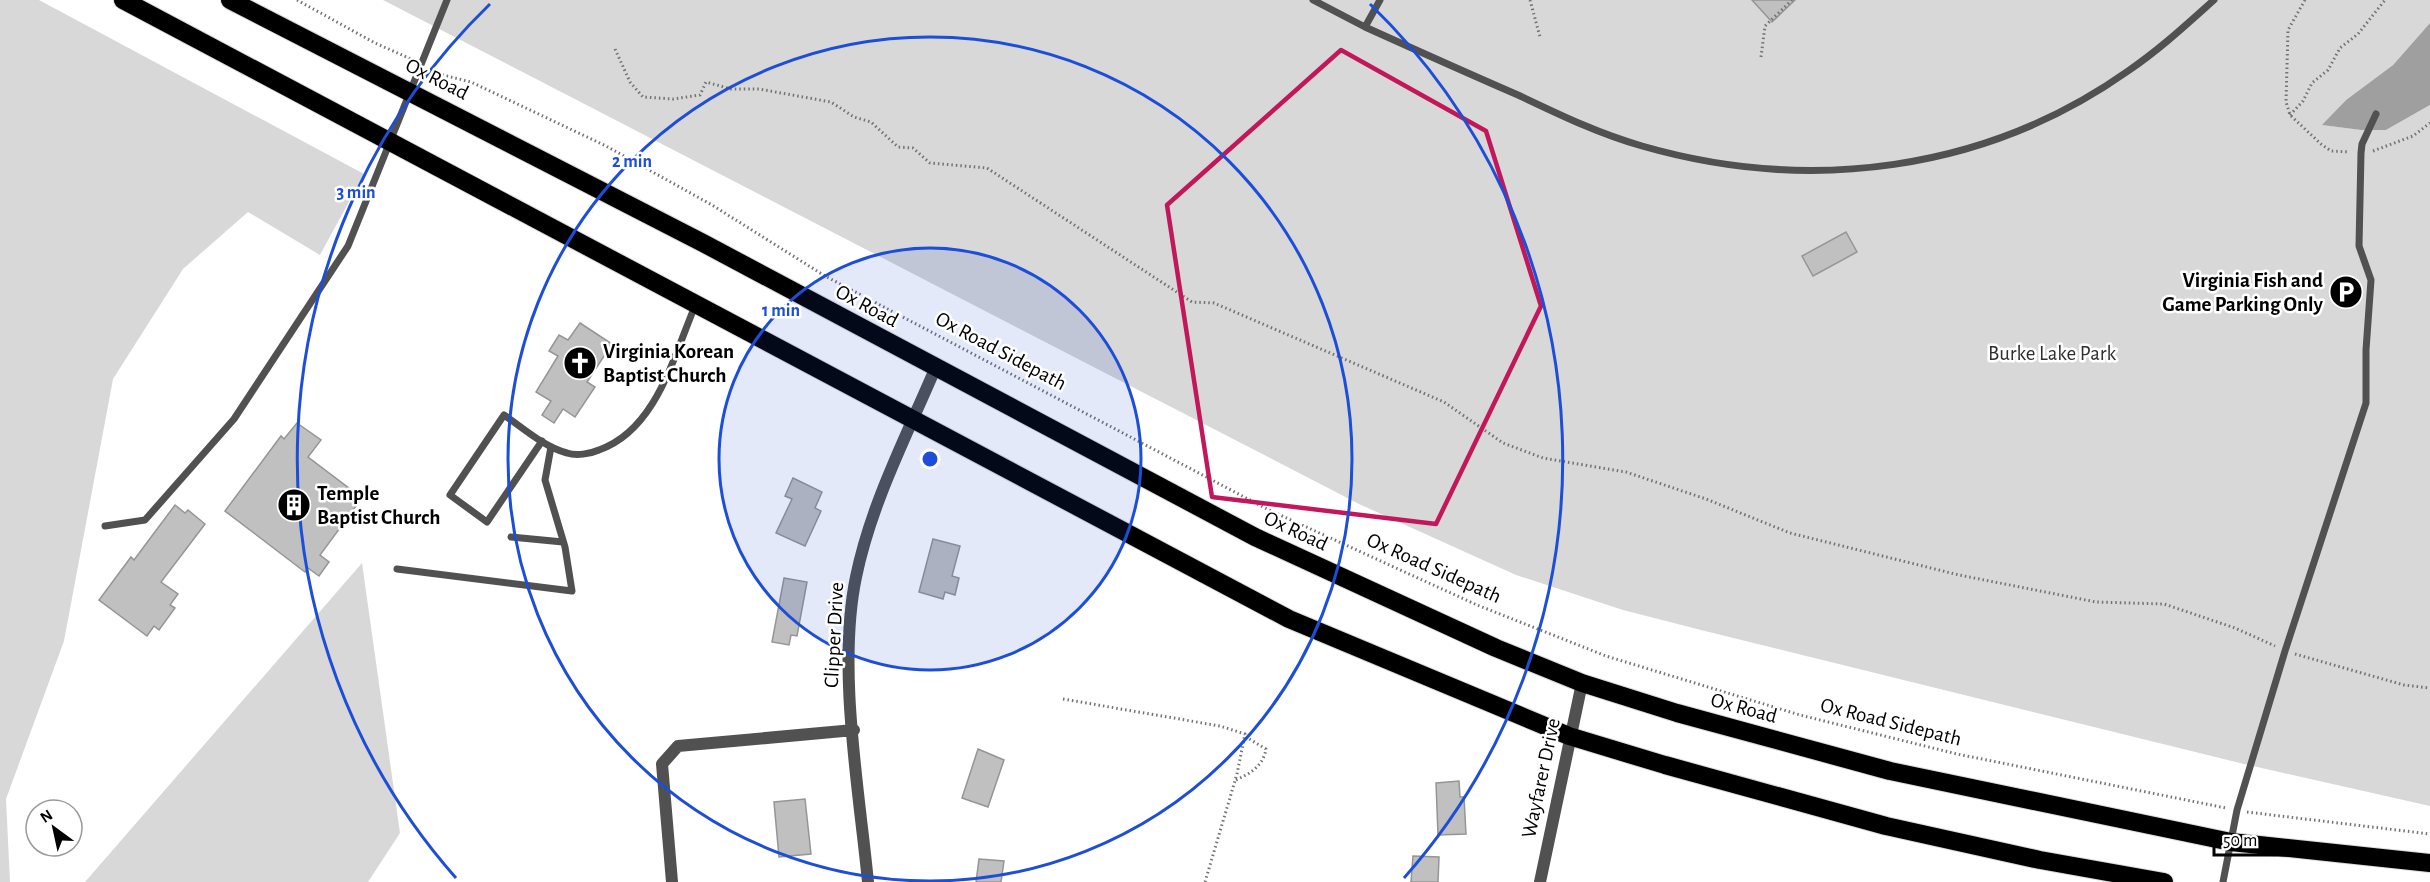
<svg xmlns="http://www.w3.org/2000/svg" width="2430" height="882" font-family="'Alegreya Sans',sans-serif">
<style>
.green{fill:#d8d8d8}
.water{fill:#9f9f9f}
.building{fill:#c0c0c0;stroke:#959595;stroke-width:1.5}
.lines{fill:none;stroke-linecap:round;stroke-linejoin:round}
.highway-casing{stroke:#dbdbdb;stroke-width:20}
.path{stroke:#737373;stroke-width:3;stroke-dasharray:1.5 3;stroke-linecap:butt}
.lane{stroke:#515151;stroke-width:7}
.street{stroke:#515151;stroke-width:12}
.highway{stroke:#000;stroke-width:18}
.marked{fill:none;stroke:#c2185b;stroke-width:4.5;stroke-linejoin:round}
.ring{fill:none;stroke:#1d4ed8;stroke-width:3}
.labels{text-anchor:middle;dominant-baseline:central;stroke-width:5;stroke-linejoin:round;paint-order:stroke}
.street-label{font-size:21px;fill:#000;stroke:#fff}
.poi-label{font-size:21px;font-weight:bold;fill:#000;stroke:#fff;text-anchor:start}
.park-label{font-size:21px;fill:#2f2f2f;stroke:#fff}
.centre{fill:#1d4ed8;stroke:#fff;stroke-width:3}
.ring-label{font-size:18px;text-anchor:middle;font-weight:bold;fill:#1d4ed8;stroke:#fff;stroke-width:5;stroke-linejoin:round;paint-order:stroke}
</style>
<rect width="100%" height="100%" fill="#fff"/>
<path class="green" d="M0 0H39L364 174 320 255 248 212 183 269 113 379 64 641 6 799 10 882H0Z
M383 0H2430V23L2393 65 2346 100 2323 125 2361 130H2386L2430 105V806L2244 764 1701 630 1623 610 1516 575 1359 504Z
M362 563 400 833 368 882H85Z"/>
<path class="water" d="M2430 23V105L2386 130H2361L2322 125 2346 100 2393 65Z"/>
<path class="building" d="M1752 0H1795L1772 22Z
M1846 232 1857 252 1813 276 1802 256Z
M580 323 612 344 587 382 595 387 575 417 563 409 554 423 542 415 551 401 536 392 558 356 549 351 559 335 568 340Z
M297 423 321 440 308 457 362 498 320 555 329 562 319 576 308 568 305 572 225 511 281 436 284 439Z
M793 478 822 492 815 508 821 511 805 546 776 533 792 499 785 496Z
M175 505 185 513 188 510 205 524 161 582 178 594 170 605 175 608 159 630 154 626 147 636 99 600 131 557 134 560Z
M933 539 960 546 952 576 959 578 955 595 945 592 943 599 919 592Z
M784 578 807 582 797 636 791 635 789 645 772 642Z
M978 749 1004 760 988 807 962 798Z
M1459 781 1460 797H1464L1466 834 1438 835 1436 783Z
M805 799 811 854 779 857 774 802Z
M1413 856 1439 857 1438 882H1411Z
M979 859 1004 861 1001 882H976Z"/>
<g class="lines">
<defs>
<path id="highway" d="M123 0 1289 619 1569 736 1665 765 1886 826 2040 860 2164 882
M230 0 703 243 1255 537 1496 648 1582 683 1677 713 1890 771 2231 842 2430 863"/>
</defs>
<use href="#highway" class="highway-casing"/>
<path class="path" d="M297 0 375 43 411 59
M1530 0 1540 37
M2305 0 2288 30 2286 102 2290 115 2321 144 2331 151 2349 152
M615 49 630 82 643 97 673 99 700 95 706 82 731 89H759L831 102 854 117 871 122 898 147 913 148 930 163 987 168 1192 302 1214 303 1444 402 1503 443 1543 458 1626 472 1706 499 1790 533 1959 575 2096 602 2164 604 2235 628 2275 646
M1761 57 1765 26 1792 0
M430 69 443 75 471 82 606 146 712 205 825 276 1267 509 1477 605 1606 656 1800 715 1957 754 2226 808
M2290 115 2303 101 2312 83 2328 70 2340 48 2358 34 2385 0
M2373 151 2413 136 2430 123
M2295 654 2404 685 2430 688
M1063 699 1220 726 1245 734 1237 774 1205 882
M1236 780C1251 773 1263 766 1266 749L1246 737
M2247 812 2430 834"/>
<path class="lane" d="M1313 0 1365 27
M1380 0 1365 27C1416 50 1467 73 1518 95 1558 114 1599 134 1642 146 1809 194 1985 172 2128 71 2159 50 2186 25 2214 0
M542 441 487 522 450 495 504 415C523 428 544 447 567 453 576 456 590 454 599 450 656 430 673 358 695 306
M105 526 145 520 234 419 348 246 447 0
M511 537 563 542
M397 569 572 591 565 547 545 480 551 447
M2223 882 2237 810 2285 651 2366 403V350L2371 280 2359 246 2361 153 2362 144 2376 114"/>
<path class="street" d="M672 882 662 764 678 746 854 730
M868 882C859 789 837 668 856 577 871 504 906 437 935 369
M1540 882 1582 683"/>
<use href="#highway" class="highway"/>
</g>
<path class="marked" d="M1341 50 1486 131 1541 306 1436 524 1212 497 1167 205Z"/>
<circle cx="930" cy="459" r="211" fill="#1d4ed8" fill-opacity=".12"/>
<g class="ring">
<circle cx="930" cy="459" r="211"/>
<circle cx="930" cy="459" r="422"/>
<path d="M456 878A633 633 0 0 1 490 4M1370 4A633 633 0 0 1 1404 878"/>
</g>
<defs>
<symbol id="parking-disc" viewBox="-11 -11 22 22"><circle r="9.5" fill="#000" stroke="#fff"/><path d="M-3.5-5.5H1a3.5 3.5 0 0 1 0 7H-1V5.5H-3.5ZM-1-3.4V-.6H.8a1.4 1.4 0 0 0 0-2.8Z" fill="#fff"/></symbol>
<symbol id="church-disc" viewBox="-11 -11 22 22"><circle r="9.5" fill="#000" stroke="#fff"/><path d="M-1.2-6h2.4v3.5h3.3v2.4h-3.3V6h-2.4V-.1h-3.3v-2.4h3.3Z" fill="#fff"/></symbol>
<symbol id="building-disc" viewBox="-11 -11 22 22"><circle r="9.5" fill="#000" stroke="#fff"/><path d="M-4-6H4V6H1V3H-1V6H-4ZM-2.5-4.3h1.7v1.8h-1.7ZM.8-4.3h1.7v1.8H.8ZM-2.5-1h1.7V.8h-1.7ZM.8-1h1.7V.8H.8Z" fill="#fff"/></symbol>
</defs>
<g fill-rule="evenodd">
<use href="#parking-disc" x="2327" y="273" width="38" height="38"/>
<use href="#church-disc" x="561" y="344" width="38" height="38"/>
<use href="#building-disc" x="275" y="486" width="38" height="38"/>
</g>
<g class="labels">
<g class="street-label">
<text transform="translate(437 79) rotate(27)">Ox Road</text>
<text transform="translate(867 306) rotate(28)">Ox Road</text>
<text transform="translate(1001 351) rotate(28)">Ox Road Sidepath</text>
<text transform="translate(1296 531) rotate(25)">Ox Road</text>
<text transform="translate(1434 568) rotate(24)">Ox Road Sidepath</text>
<text transform="translate(834 635) rotate(-87)">Clipper Drive</text>
<text transform="translate(1744 708) rotate(15)">Ox Road</text>
<text transform="translate(1891 722) rotate(14)">Ox Road Sidepath</text>
<text transform="translate(1541 778) rotate(-78)">Wayfarer Drive</text>
</g>
<g class="poi-label">
<text x="2323" y="280" text-anchor="end">Virginia Fish and<tspan x="2323" dy="24">Game Parking Only</tspan></text>
<text x="603" y="351">Virginia Korean<tspan x="603" dy="24">Baptist Church</tspan></text>
<text x="317" y="493">Temple<tspan x="317" dy="24">Baptist Church</tspan></text>
</g>
<g class="park-label">
<text x="2052" y="353">Burke Lake Park</text>
</g>
</g>
<circle cx="930" cy="459" r="9" class="centre"/>
<g class="ring-label">
<text x="632" y="167">2 min</text>
<text x="356" y="198">3 min</text>
<text x="781" y="316">1 min</text>
</g>
<g transform="translate(54 828) rotate(327)"><circle r="28" fill="#ffffff" stroke="#999999" stroke-width="1.5"/>
<path d="M0-4.5L10 22L0 15L-10 22Z" fill="#000000"/>
<text y="-9" font-size="16" font-weight="bold" text-anchor="middle" fill="#000000">N</text>
</g>
<path d="M2214 846v9h132v-9" fill="none" stroke="#000000" stroke-width="3"/>
<text x="2223" y="846" font-size="18" fill="#000000" stroke="#ffffff" stroke-width="4.5" paint-order="stroke">50 m</text>
</svg>
